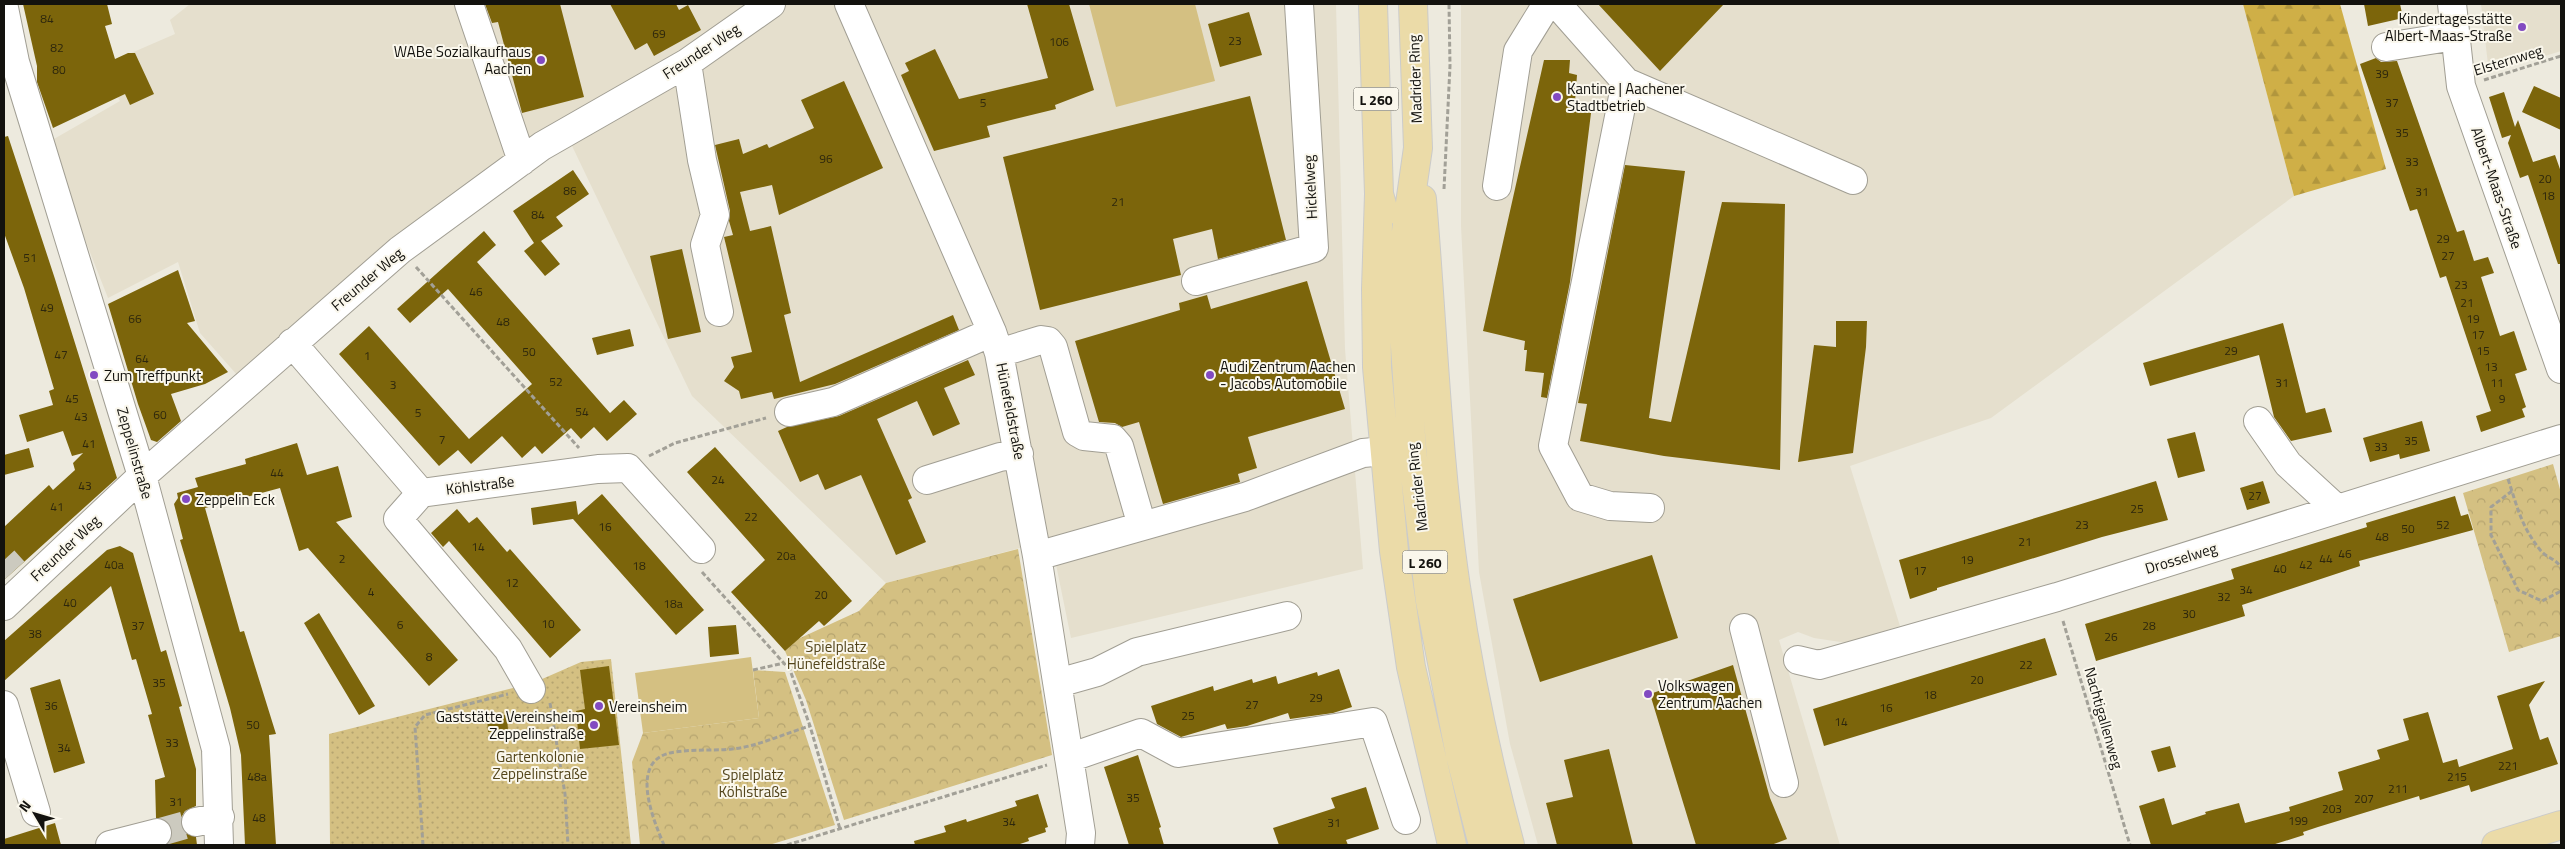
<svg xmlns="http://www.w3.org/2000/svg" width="2565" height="849" font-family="'Titillium Web',sans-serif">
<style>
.built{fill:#e5dfcd}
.forest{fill:url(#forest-firs)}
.park{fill:url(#park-crowns)}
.garden{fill:url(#garden-dots)}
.pitch{fill:#d4c082}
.building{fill:#7c650b}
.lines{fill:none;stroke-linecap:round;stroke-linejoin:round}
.minor-tunnel{stroke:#cccabf;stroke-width:28;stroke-dasharray:28 14;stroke-linecap:butt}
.minor-casing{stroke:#a19e93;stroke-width:30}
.major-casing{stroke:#cbcbca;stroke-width:30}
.path{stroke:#a2a097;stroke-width:3;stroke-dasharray:5 2.5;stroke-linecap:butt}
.minor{stroke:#fff;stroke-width:28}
.major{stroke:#ebdba8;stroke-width:28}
.poi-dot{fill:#824ac1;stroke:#faf7ec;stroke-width:2}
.labels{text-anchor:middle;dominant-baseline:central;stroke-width:4;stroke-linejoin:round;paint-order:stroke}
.number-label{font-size:12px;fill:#2d270d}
.shield{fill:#faf7ec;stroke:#585751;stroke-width:1}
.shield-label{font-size:14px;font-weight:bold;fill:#13120e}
.poi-label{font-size:15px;fill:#13120e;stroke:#faf7ec;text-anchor:start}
.street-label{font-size:15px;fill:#13120e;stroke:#faf7ec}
.park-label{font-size:15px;fill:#53451b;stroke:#faf7ec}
</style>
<defs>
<pattern id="forest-firs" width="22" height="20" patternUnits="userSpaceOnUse" patternTransform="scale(1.25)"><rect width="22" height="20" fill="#cfaf47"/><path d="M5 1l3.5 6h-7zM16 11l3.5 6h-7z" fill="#b1963d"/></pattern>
<pattern id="park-crowns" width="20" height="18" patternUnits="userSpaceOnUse" patternTransform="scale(1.25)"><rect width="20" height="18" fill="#d4c082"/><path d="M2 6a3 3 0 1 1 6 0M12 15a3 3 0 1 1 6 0" fill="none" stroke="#b5a46f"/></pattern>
<pattern id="garden-dots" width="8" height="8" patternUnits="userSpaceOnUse" patternTransform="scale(1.25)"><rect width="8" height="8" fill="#d4c082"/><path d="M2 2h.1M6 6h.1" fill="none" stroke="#b5a46f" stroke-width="1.8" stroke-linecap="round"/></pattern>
</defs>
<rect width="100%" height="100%" fill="#edeade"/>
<path class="built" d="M190 4H1336L1345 349 1363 569 1071 638 1051 540 886 583 692 396 562 125 238 376 200 333 178 262 108 298 47 143 120 101 99 67 175 34 170 20Z
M1461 4H2243L2294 196 1991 418 1850 466 1900 626 1847 643 1814 638 1798 632 1779 640 1840 845H1538L1510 744 1479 572 1461 226Z
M2481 4H2561V51L2489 73Z"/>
<path class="forest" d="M2243 4H2340L2386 169 2294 196Z"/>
<path class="park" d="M2553 464 2561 493V636L2509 652 2463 493Z
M1018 549 1052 755 844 820 806 700 785 651 798 639 859 611 886 583Z
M753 670 785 672 835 825 769 845H640L632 762 643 733 759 718Z"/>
<path class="garden" d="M611 659 631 845H330L329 734 533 683 581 662Z"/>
<path class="pitch" d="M1089 4H1195L1215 81 1116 107Z
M751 657 759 718 643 733 635 673Z"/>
<path class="building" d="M23 4H107L112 24 105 26 115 59 128 53H135L154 94 130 105 125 94 53 128 37 82V66Z
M485 4H560L584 97 522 113 498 22 492 23Z
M610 4H676L679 10 688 5 701 30 654 56 647 43 635 50Z
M1027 4H1069L1094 90 1055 105 1056 109 987 126 990 137 934 151 901 75 909 71 905 63 935 49 959 99 1048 78Z
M1598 4H1724L1660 71Z
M2364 4H2400L2403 18 2368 26Z
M1249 12 1262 55 1220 67 1208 24Z
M2376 58 2381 62 2397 61 2457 232 2464 230 2474 261 2488 257 2494 273 2481 277 2500 336 2514 331 2527 370 2515 374 2526 407 2522 409 2525 417 2481 432 2476 416 2491 411 2446 276 2440 278 2417 209 2410 211 2360 64Z
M1544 60H1570L1569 73 1577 75 1575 102 1592 105 1570 282 1547 398 1541 397 1544 373 1525 371 1527 350H1524L1525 341 1483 331Z
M844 81 883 168 779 215 772 185 740 192 750 231 771 226 791 313 784 315 800 382 953 315 959 330 835 384 774 399 772 392 741 399 739 391 724 381 734 367 731 357 752 352 724 237 733 235 729 221 730 211 715 145 739 139 743 154 767 144 769 148 814 128 801 100Z
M2534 86 2561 98V130L2522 112Z
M2504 92 2515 127 2518 120 2533 162 2555 155 2561 172V264H2558L2528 175 2520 178 2508 143 2511 135 2502 138 2489 97Z
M1250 96 1286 240 1218 259 1212 229 1173 239 1181 275 1040 310 1003 157Z
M8 136 55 279 117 478 4 580V527L49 485 53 490 75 470 73 463 83 453 72 456 63 431 27 442 19 415 53 405 49 391 54 389 24 288 4 233V137Z
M1625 165 1685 171 1649 418 1671 422 1722 202 1785 204 1780 470 1664 456 1580 441 1587 404 1578 403Z
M573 170 589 194 556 217 563 226 541 241 560 264 545 276 524 251 534 243 513 211Z
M484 231 496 245 477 262 610 413 624 400 637 414 607 441 594 427 581 439 571 428 542 454 535 446 522 458 502 436 471 464 458 450 439 466 339 354 369 326 469 439 532 384 448 289 410 323 397 309Z
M682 249 701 332 668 339 650 256Z
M178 270 195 321 187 323 228 372 205 384 171 394 181 421 157 442 151 440 138 404 108 304Z
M1307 281 1345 409 1248 437 1257 468 1238 474 1240 482 1163 504 1139 422 1122 427 1115 423 1099 422 1075 341 1180 310 1179 303 1207 295 1211 309Z
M1836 321H1867L1866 347 1853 453 1798 462 1814 345 1836 347Z
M2283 323 2306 413 2325 408 2332 432 2291 441 2274 417 2259 355 2150 386 2143 363Z
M630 329 634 346 597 355 592 338Z
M968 360 975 375 944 388 960 424 933 436 917 401 877 419 912 498 908 500 926 542 896 555 861 475 825 490 818 474 800 482 778 431 787 427 839 416Z
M2422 421 2430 451 2400 459 2399 454 2370 462 2363 438Z
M2195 432 2205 471 2178 478 2167 439Z
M297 443 307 475 338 466 352 517 336 522 458 660 429 686 308 548 299 551 280 488 205 508 240 632 244 631 276 734 269 735 276 845H245L241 755 230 708 180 540 183 539 174 504 178 498 177 493 198 487 195 478 246 464 245 459Z
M715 447 852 601 824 626 819 621 785 651 731 592 765 560 687 472Z
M29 448 34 467 4 475V455Z
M2156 481 2168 520 2102 537 1937 588V590L1910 599 1899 560Z
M2263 481 2270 503 2247 510 2240 488Z
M602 494 704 610 676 635 573 519 533 525 531 508 576 501 578 515Z
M2455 496 2461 516 2468 514 2473 530 2359 561 2360 566 2242 605 2245 616 2096 661 2085 624 2234 579 2231 569 2367 527 2366 523Z
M457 509 469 523 477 517 507 552 510 549 581 630 550 658 449 541 443 547 431 533Z
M120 546 133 553 161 652 166 650 182 706 179 707 196 769V806L185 811 181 818V825L185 833 196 837 197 845H166L172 838V829L168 822 156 818 155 780 165 777 148 715 152 714 136 659 132 660 111 586 4 681V641L107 550Z
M1652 555 1678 638 1540 682 1513 599Z
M319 613 375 706 359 715 304 623Z
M736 625 739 654 710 657 708 627Z
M2045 638 2057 675 1824 746 1813 709Z
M1733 665 1770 798 1787 839 1771 845H1696L1650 694Z
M609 666 619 745 580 749 576 711 585 709 580 670Z
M1339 669 1352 707 1333 713 1290 719 1288 713 1247 726 1227 729 1225 724 1181 737 1157 724 1151 706 1213 686 1214 691 1252 679 1253 683 1276 676 1278 684 1317 672 1318 676Z
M60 679 85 763 54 773 30 688Z
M2545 681 2529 705 2540 740 2548 737 2558 764 2471 792 2469 785 2420 800 2419 796 2318 827 2303 832 2304 835 2272 845H2151L2139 806 2164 798 2172 825 2206 814 2205 812 2239 803 2245 823 2290 811 2289 807 2343 790 2338 772 2380 759 2377 750 2409 740 2403 719 2428 712 2443 763 2457 759 2459 767 2513 749 2497 696Z
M507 715 508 731 488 732 487 716Z
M2170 746 2176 767 2158 772 2151 751Z
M1609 749 1633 845H1557L1546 803 1573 797 1564 760Z
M1138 755 1161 827 1159 828 1164 845H1129L1104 767Z
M1366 787 1379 829 1346 840 1348 845H1279L1273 828 1335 808 1331 798Z
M1038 794 1048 827 1045 828 1046 832 1028 838 1029 841 1017 845H915L914 841 946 832 944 826 966 819 967 822 1017 806 1015 801Z
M55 823 61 845H4V839Z"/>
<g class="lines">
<path class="minor-tunnel" d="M4 560 14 571
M157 833 196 822"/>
<defs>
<path id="minor" d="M469 4 522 161
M849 4 992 332 999 353 1037 556 1081 833 1080 845
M1557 4 1626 82 1853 180
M2452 4 2461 86 2561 369
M4 8 15 62 142 476 216 749 219 845
M2386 47 2455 36
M687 63 702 160 715 215 705 245 719 312
M1626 82 1553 446 1580 497 1610 506 1650 508
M1497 186 1518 51 1547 4
M1196 281 1314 248 1299 4
M292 343 421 493 598 469 628 468 701 549
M999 353 1041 340 1048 341 1053 347 1077 432 1084 436 1113 439 1119 446 1142 526
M789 412 833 402 992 332
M2258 421 2288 464 2337 509
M927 480 1000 457 1019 454
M421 493 398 519 508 649 531 689
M1037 556 1245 497 1363 453 1385 451
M4 606 142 476 400 250 542 146 687 63 771 4
M1744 628 1784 783
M1798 660 1819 665 2057 597 2561 439
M1058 683 1097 672 1137 652 1287 616
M4 705 36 812
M1069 758 1141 733 1178 753 1373 722 1406 820
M196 822 220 817
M110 845 157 833"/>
<path id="major" d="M1373 4 1379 194 1384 212
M1413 4 1418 148 1400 273 1412 450 1430 601 1460 755 1483 845
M1379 194 1376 289 1377 367 1394 551 1411 667 1452 845
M1422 199C1433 328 1437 459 1456 587 1469 674 1487 760 1510 845
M2496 845 2561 825"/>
</defs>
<use href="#minor" class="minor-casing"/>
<use href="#major" class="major-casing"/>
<path class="path" d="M2484 80 2561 56
M1444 189 1450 66 1449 4
M416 267 579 448
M649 456 675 443 766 418
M2508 479C2518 509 2521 526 2541 551 2547 558 2557 559 2561 568
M2512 491 2491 507V535L2518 590 2542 601 2561 591
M702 572 790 670 810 726 840 829
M2063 621 2130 845
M753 670 784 663
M550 703 565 794 568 845
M423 845 415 727 425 715 508 694
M664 845C653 819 627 758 675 752 694 749 713 751 732 749 756 747 786 733 810 726
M787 845 1047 765"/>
<use href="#minor" class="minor"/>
<use href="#major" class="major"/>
</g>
<g class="poi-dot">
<circle cx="2522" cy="27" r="5"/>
<circle cx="541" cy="60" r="5"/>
<circle cx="1557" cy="97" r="5"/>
<circle cx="94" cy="375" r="5"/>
<circle cx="1210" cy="375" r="5"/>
<circle cx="186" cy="499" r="5"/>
<circle cx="1648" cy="694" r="5"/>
<circle cx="599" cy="706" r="5"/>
<circle cx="594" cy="725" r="5"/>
</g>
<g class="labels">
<g class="number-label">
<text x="47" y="18">84</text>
<text x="659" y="33">69</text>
<text x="1235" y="40">23</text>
<text x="1059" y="41">106</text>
<text x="57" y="47">82</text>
<text x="59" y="69">80</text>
<text x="2382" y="73">39</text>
<text x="983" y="102">5</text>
<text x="2392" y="102">37</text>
<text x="2402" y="132">35</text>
<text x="826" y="158">96</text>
<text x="2412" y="161">33</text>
<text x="2545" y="178">20</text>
<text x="570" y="190">86</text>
<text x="2422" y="191">31</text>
<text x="2548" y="195">18</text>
<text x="1118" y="201">21</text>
<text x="538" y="214">84</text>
<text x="2443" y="238">29</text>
<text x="2448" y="255">27</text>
<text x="30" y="257">51</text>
<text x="2461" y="284">23</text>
<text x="476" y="291">46</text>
<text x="2467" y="302">21</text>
<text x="47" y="307">49</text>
<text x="135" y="318">66</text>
<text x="2473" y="318">19</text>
<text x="503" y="321">48</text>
<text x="2478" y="334">17</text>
<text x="2231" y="350">29</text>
<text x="2483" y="350">15</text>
<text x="529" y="351">50</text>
<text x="61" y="354">47</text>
<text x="367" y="355">1</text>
<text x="142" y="358">64</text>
<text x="2491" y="366">13</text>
<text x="556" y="381">52</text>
<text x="2282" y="382">31</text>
<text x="2497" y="382">11</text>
<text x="393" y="384">3</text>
<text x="72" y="398">45</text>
<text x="2502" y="398">9</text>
<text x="582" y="411">54</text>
<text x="418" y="412">5</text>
<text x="160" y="414">60</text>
<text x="81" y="416">43</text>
<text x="442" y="439">7</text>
<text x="2411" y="440">35</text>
<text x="89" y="443">41</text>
<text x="2381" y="446">33</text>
<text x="277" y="472">44</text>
<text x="718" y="479">24</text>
<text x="85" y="485">43</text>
<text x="2255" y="495">27</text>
<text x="57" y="506">41</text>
<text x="2137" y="508">25</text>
<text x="751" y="516">22</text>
<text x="2082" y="524">23</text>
<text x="2443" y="524">52</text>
<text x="605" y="526">16</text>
<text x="2408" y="528">50</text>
<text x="2382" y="536">48</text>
<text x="2025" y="541">21</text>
<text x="478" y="546">14</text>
<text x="2345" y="553">46</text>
<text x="786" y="555">20a</text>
<text x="342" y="558">2</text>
<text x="2326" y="558">44</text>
<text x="1967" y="559">19</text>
<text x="114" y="564">40a</text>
<text x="2306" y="564">42</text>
<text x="639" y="565">18</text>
<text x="2280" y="568">40</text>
<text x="1920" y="570">17</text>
<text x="512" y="582">12</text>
<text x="2246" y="589">34</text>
<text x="371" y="591">4</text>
<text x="821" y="594">20</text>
<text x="2224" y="596">32</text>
<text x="70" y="602">40</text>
<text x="673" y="603">18a</text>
<text x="2189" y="613">30</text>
<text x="548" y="623">10</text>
<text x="400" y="624">6</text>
<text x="138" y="625">37</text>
<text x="2149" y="625">28</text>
<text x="35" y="633">38</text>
<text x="2111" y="636">26</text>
<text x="429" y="656">8</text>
<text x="2026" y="664">22</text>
<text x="1977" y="679">20</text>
<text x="159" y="682">35</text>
<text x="1930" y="694">18</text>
<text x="1316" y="697">29</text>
<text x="1252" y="704">27</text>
<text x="51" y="705">36</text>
<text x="1886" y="707">16</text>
<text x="1188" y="715">25</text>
<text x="1841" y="721">14</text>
<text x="253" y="724">50</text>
<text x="172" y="742">33</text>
<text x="64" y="747">34</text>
<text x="2508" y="765">221</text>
<text x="257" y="776">48a</text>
<text x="2457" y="776">215</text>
<text x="2398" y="788">211</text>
<text x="1133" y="797">35</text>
<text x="2364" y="798">207</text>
<text x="176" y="801">31</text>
<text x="2332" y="808">203</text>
<text x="259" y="817">48</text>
<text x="2298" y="820">199</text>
<text x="1009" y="821">34</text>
<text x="1334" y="822">31</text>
</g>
<g class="shield">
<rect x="1353.5" y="87.5" width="45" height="23" rx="4"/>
<rect x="1402.5" y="550.5" width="45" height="23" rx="4"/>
</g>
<g class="shield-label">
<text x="1376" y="99">L 260</text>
<text x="1425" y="562">L 260</text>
</g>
<g class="poi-label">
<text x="2512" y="18" text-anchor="end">Kindertagesstätte<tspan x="2512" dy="17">Albert-Maas-Straße</tspan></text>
<text x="531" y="51" text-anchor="end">WABe Sozialkaufhaus<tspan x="531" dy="17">Aachen</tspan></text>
<text x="1567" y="88">Kantine | Aachener<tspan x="1567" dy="17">Stadtbetrieb</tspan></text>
<text x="1220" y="366">Audi Zentrum Aachen<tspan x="1220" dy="17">- Jacobs Automobile</tspan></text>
<text x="104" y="375">Zum Treffpunkt</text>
<text x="196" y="499">Zeppelin Eck</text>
<text x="1658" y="685">Volkswagen<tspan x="1658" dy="17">Zentrum Aachen</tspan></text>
<text x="609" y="706">Vereinsheim</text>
<text x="584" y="716" text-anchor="end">Gaststätte Vereinsheim<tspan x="584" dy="17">Zeppelinstraße</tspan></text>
</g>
<g class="street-label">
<text transform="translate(701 51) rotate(-33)">Freunder Weg</text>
<text transform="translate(2508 60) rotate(-17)">Elsternweg</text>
<text transform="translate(1415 79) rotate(-92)">Madrider Ring</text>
<text transform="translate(1310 187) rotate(-93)">Hickelweg</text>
<text transform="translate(2497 188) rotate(71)">Albert-Maas-Straße</text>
<text transform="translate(367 279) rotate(-40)">Freunder Weg</text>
<text transform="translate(1011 411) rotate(79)">Hünefeldstraße</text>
<text transform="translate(135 453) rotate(74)">Zeppelinstraße</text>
<text transform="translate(480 485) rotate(-7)">Köhlstraße</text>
<text transform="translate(1417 487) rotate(-97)">Madrider Ring</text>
<text transform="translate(65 548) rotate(-43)">Freunder Weg</text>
<text transform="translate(2181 558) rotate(-17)">Drosselweg</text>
<text transform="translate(2104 718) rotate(74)">Nachtigallenweg</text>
</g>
<g class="park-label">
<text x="836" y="646">Spielplatz<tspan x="836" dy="17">Hünefeldstraße</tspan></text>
<text x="540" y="756">Gartenkolonie<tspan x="540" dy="17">Zeppelinstraße</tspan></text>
<text x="753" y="774">Spielplatz<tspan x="753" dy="17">Köhlstraße</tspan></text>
</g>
</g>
<rect width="2565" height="849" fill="none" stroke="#13120e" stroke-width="10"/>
<g transform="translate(35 814) rotate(308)" stroke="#faf7ec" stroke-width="4" paint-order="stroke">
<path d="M0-4L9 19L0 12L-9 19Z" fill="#13120e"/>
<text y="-8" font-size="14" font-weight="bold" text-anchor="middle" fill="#13120e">N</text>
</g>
</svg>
